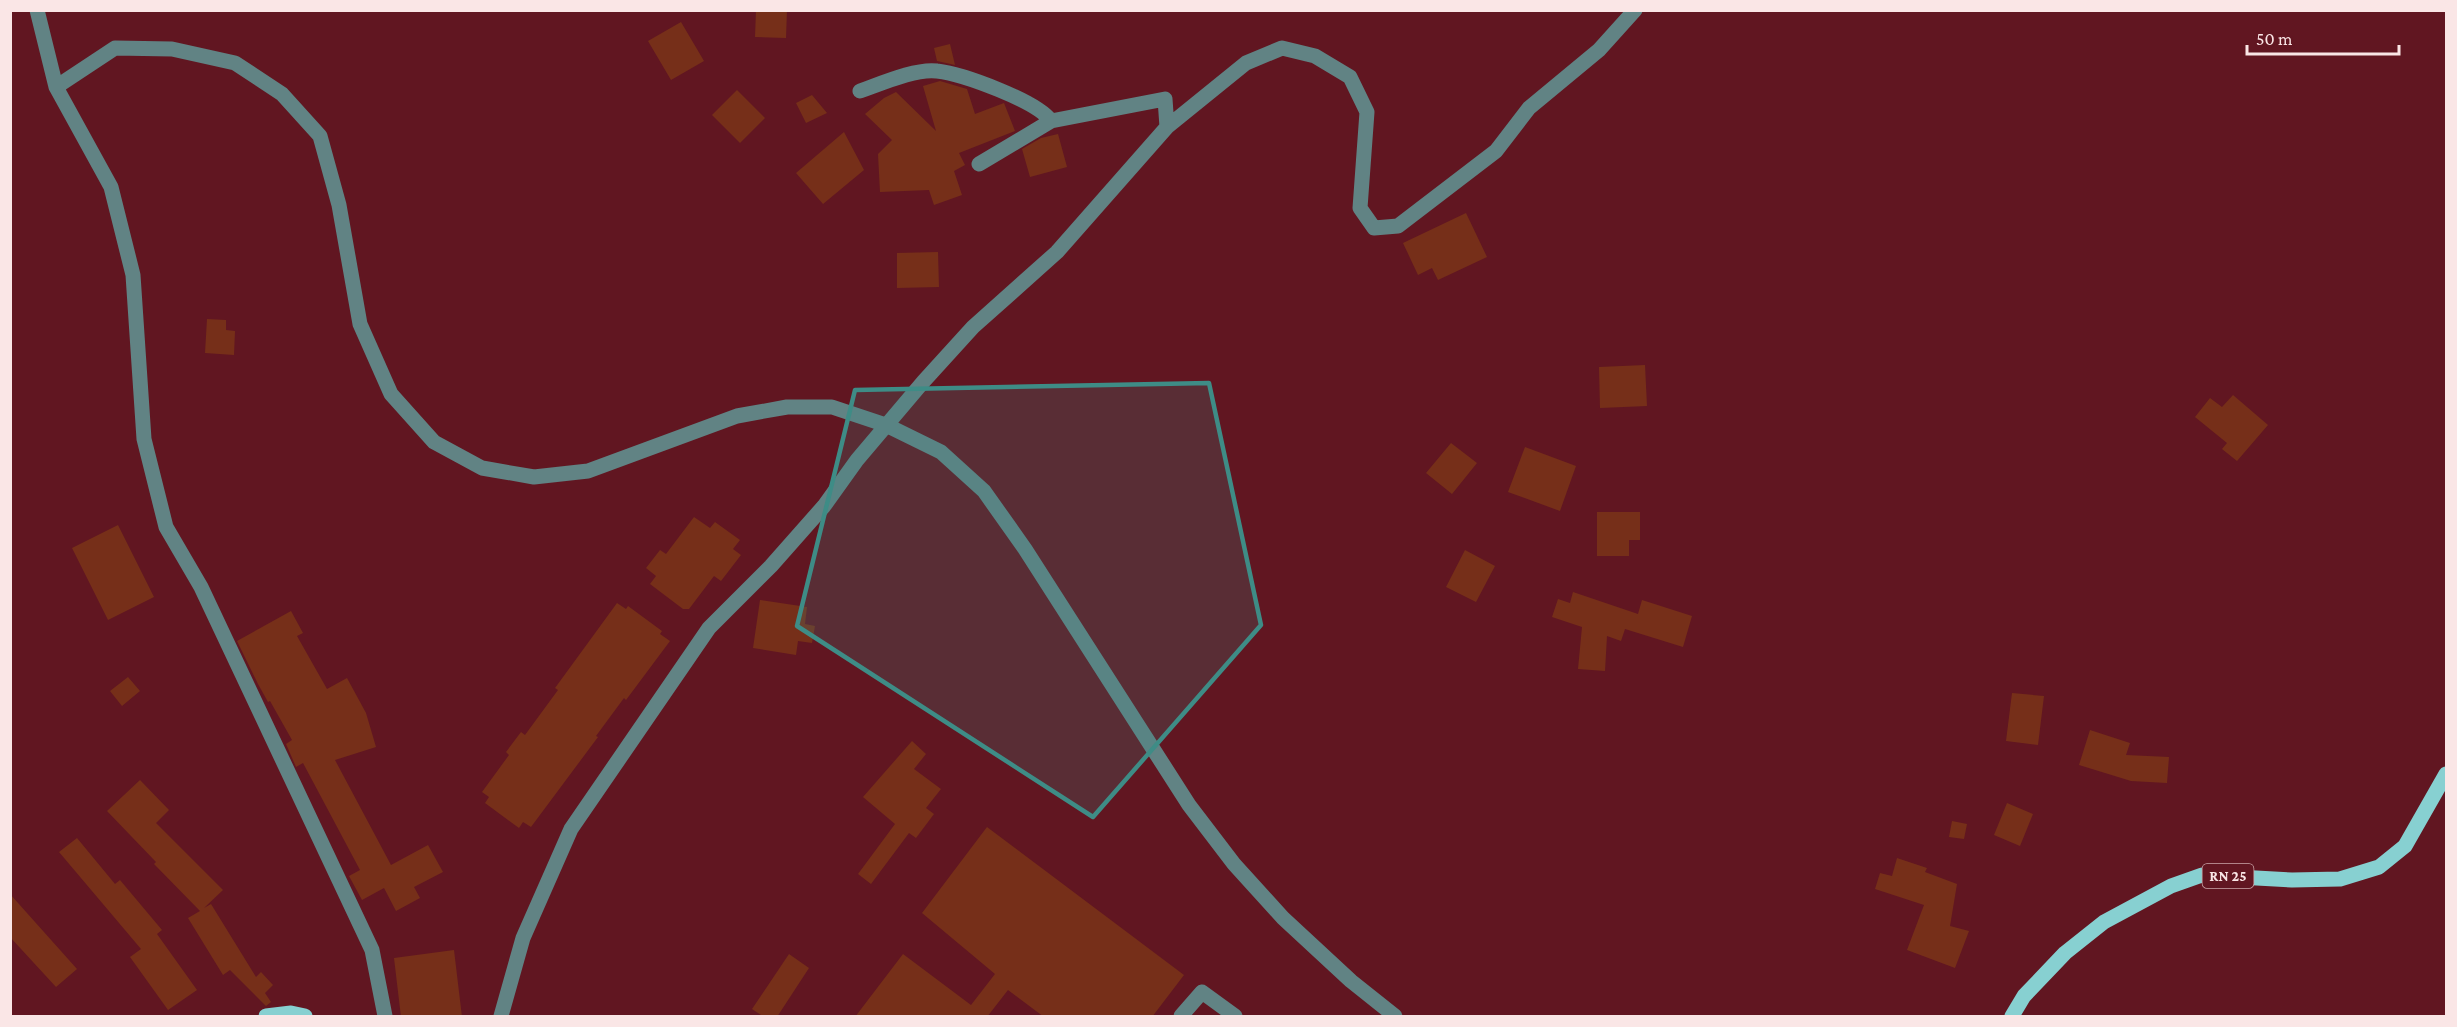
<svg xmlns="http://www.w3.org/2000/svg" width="2457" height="1027" font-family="'Crimson Pro',serif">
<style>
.building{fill:#762f19}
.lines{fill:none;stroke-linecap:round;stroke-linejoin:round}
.minor{stroke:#618384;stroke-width:15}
.major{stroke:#87d0d1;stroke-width:15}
.marked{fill:#3e8c86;fill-opacity:0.2;stroke:#3e8c86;stroke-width:4.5;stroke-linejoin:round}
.labels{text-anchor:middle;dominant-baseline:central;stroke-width:4.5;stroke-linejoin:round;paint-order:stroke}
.shield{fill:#611621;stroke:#cca8ab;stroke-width:1.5}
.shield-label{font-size:15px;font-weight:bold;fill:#fae6e6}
</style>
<rect width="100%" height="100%" fill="#611621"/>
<path class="building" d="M756 10H787L786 38 755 37Z
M681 22 704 61 671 80 648 41Z
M950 44 955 65 937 61 934 48Z
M940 81 967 89 975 114 1004 103 1015 131 959 153 965 165 954 171 962 195 934 205 929 190 880 192 878 154 892 140 865 114 884 98 896 92 936 131 923 86Z
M737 90 765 118 740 143 712 115Z
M812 95 827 113 806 123 796 103Z
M844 132 864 170 823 204 796 173Z
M1058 134 1067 167 1030 177 1022 149 1041 138Z
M1466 213 1487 257 1438 280 1432 268 1418 275 1403 243Z
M938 252 939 287 897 288V253Z
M207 319 226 320V330L235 331 234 355 205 353Z
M1645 365 1647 406 1600 408 1599 367Z
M2233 395 2268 425 2237 461 2222 449 2227 443 2195 417 2210 398 2222 407Z
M1451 443 1477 463 1452 494 1426 473Z
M1525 447 1576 466 1560 511 1508 492Z
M1597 512H1640V540H1629V556H1597Z
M694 517 710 528 715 522 740 540 733 549 741 555 721 581 714 576 689 609H683L650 584 656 576 646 568 660 550 666 554Z
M118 525 154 597 108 620 72 548Z
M1465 550 1495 566 1476 602 1446 587Z
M1573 592 1638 614 1642 600 1692 616 1683 647 1625 629 1621 641 1607 636 1605 671 1578 669 1582 627 1552 617 1558 599 1570 603Z
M760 600 807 607 805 624 815 626 812 643 798 641 796 655 753 648Z
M617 603 626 609 628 606 662 631 660 634 670 641 626 700 624 698 596 736 598 737 531 827 523 822 519 828 485 803 489 797 482 792 509 755 506 752 521 732 525 735 558 690 555 688 574 662Z
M291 611 303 633 297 636 327 689 347 678 366 713 376 747 335 760 391 865 428 845 443 872 414 887 420 898 396 911 384 888 362 900 349 876 360 870 303 763 296 767 286 744 292 740 270 701 268 702 258 684 237 641Z
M128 677 140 691 122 706 110 691Z
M2012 693 2044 696 2038 745 2006 741Z
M2090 730 2130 743 2126 755 2169 757 2167 783 2131 781 2079 765Z
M912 741 926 754 914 769 941 789 926 808 934 814 916 838 909 833 871 884 858 874 895 824 863 797Z
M140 780 169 810 156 823 223 890 204 908 211 904 256 977 261 972 273 985 265 993 271 1002 266 1006 230 970 223 975 188 918 200 911 154 864 156 862 107 811Z
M2007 803 2033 814 2020 846 1994 835Z
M1952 821 1967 824 1964 839 1949 837Z
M987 827 1184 975 1152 1017H1044L1008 990 987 1017H855L903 954 971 1005 995 974 922 913Z
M77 838 115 884 120 880 162 930 157 934 197 990 168 1010 130 957 141 949 59 852Z
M1897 858 1927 868 1925 872 1957 884 1950 926 1969 931 1955 968 1907 950 1924 905 1875 889 1880 873 1892 876Z
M10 894 77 969 56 987 10 937Z
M454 950 462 1017H401L394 958Z
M789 954 809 968 777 1017H764L752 1009Z"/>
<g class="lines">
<path class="minor" d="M37 10 56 87 111 187 133 275 144 439 166 527 201 587 372 950 385 1016
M56 87 115 48 172 49 235 63 282 94 320 136 339 205 360 324 391 394 434 442 482 468 534 477 588 471 737 416 787 407H832L886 425 941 452 984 491 1025 549 1189 805 1234 864 1283 918 1351 981 1395 1016
M860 91C880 84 916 68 937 71 963 74 1037 101 1051 121L1165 99 1167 127
M979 164 1051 121
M501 1016 523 938 571 829 709 628 771 566 824 506 857 460 923 382 973 327 1057 252 1167 127 1246 63 1282 48 1315 56 1350 77 1367 112 1360 208 1374 228 1398 226 1496 151 1529 108 1599 50 1635 10
M1181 1016 1202 992 1235 1016"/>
<path class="major" d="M266 1016 291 1013 305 1016
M2012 1016 2024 996 2065 953 2104 922 2171 886 2202 875 2292 880 2340 879 2379 867 2405 846 2446 774"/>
</g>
<path class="marked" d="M1209 383 1261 625 1093 817 797 626 855 390Z"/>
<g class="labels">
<rect class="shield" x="2202.5" y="864" width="51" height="24" rx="4.5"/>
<g class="shield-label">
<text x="2228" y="876">RN 25</text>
</g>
</g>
<rect width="2457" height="1027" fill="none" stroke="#fae6e6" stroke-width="24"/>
<path d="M2247 45v9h152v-9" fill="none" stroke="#fae6e6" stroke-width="3"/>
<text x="2256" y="45" font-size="18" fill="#fae6e6" stroke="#611621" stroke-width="4.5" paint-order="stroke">50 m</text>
</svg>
